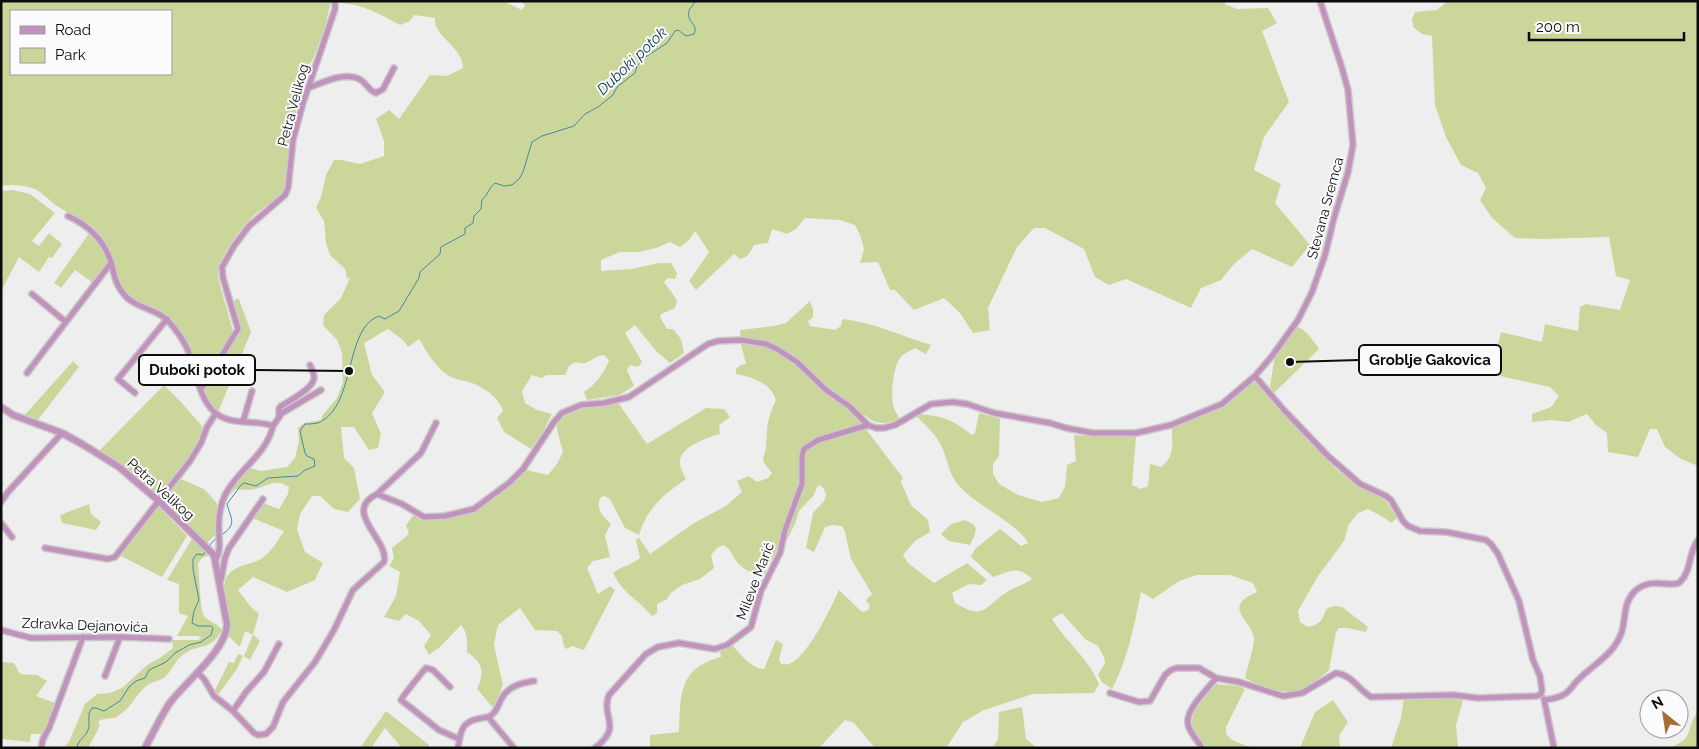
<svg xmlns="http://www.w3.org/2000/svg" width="1699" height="749" font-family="Raleway,sans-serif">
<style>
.green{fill:#cbd79a;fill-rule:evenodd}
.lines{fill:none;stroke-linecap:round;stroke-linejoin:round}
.stream{stroke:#4089a7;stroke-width:1}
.minor-casing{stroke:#cacacb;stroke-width:8}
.tertiary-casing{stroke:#cacacb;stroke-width:9}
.minor{stroke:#c192bb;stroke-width:5}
.tertiary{stroke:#c192bb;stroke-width:6}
.labels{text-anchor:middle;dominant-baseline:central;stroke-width:4;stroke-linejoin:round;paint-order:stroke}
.street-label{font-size:14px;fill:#0c0c0c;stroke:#fbfbfd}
.water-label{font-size:15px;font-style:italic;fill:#09394a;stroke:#fbfbfd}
.leader{fill:none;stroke:#0c0c0c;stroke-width:2}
.callout-dot{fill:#0c0c0c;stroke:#fbfbfd;stroke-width:2}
.callout{fill:#fbfbfd;stroke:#0c0c0c;stroke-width:2}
.callout-label{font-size:15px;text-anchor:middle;font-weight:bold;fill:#0c0c0c}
</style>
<rect width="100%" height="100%" fill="#eeeeef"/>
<path class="green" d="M1 1H331L325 27 313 59 304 73 290 141 286 186 280 196 254 215 239 232 226 251 219 265 218 276 221 289 233 331 223 349 201 379 199 377C192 351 183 324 158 311 148 306 136 302 128 294 115 280 115 258 105 242 91 218 76 219 57 206 48 200 42 191 32 188 22 185 11 184 1 186ZM11 11H171V74H11Z
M340 1H503L522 10 525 6 522 1H1225V4L1237 9 1268 8 1277 23 1262 31 1289 102 1264 137 1254 170 1281 184 1275 203 1310 245 1292 267 1252 249 1234 264 1221 280 1201 288 1191 308 1126 279 1109 285 1095 277 1084 249 1045 228H1034L1017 247 988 308 990 330 973 333 960 313 944 298 914 310 895 290H890L878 262 860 263 864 250 861 237 855 225 840 220 805 218 796 229 787 234 772 229 768 243 754 245C750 253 748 257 740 259L734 254 696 290 689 281 709 252 695 231 689 240 680 247 670 242 656 248 639 252H620L601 260V271L632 269 659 263H671L677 273 675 279 668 278 664 282 677 300 675 308 661 314 660 317 667 329H673L681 339 684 353 670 363 656 351 635 325 625 333 642 362 638 367 630 365 627 370 634 386 619 395 587 400 584 392C594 386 606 371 609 360L604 355C590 356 591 367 575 362L569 366 565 375H546L542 378 532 375 522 391 525 403 537 410 552 414 541 435 531 449 504 432 497 418 503 411C499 398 485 388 472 383 465 380 456 380 449 376 436 368 427 352 419 339L408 347 403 340 388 329 364 343 372 375 385 392 372 413 381 434 378 448 369 450 354 427H341L344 458 354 468 360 499 348 512 334 509 320 496H312L300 514 297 530 305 552 323 563 315 580 287 592 253 577 238 590 251 607 259 614 253 634 260 641 250 660 243 656 237 669 217 696 214 692 229 662 234 663 238 654 244 656 253 635 245 631 240 647 228 636C234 617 219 597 226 579 231 566 248 565 259 560 270 554 277 542 284 531L252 518 263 503 279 509 288 494 289 487C274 478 270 486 255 489 249 491 241 489 235 489L228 497H226L238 479 250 468 261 471 287 467 295 458 299 441 298 428 304 423 321 420 322 416 337 398 343 382 342 352 337 340 323 325 324 315 341 298 350 278H347L345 269 330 255 326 243 324 221 316 208 321 197 326 175 334 160H341L360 164 384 156V141L376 119 389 110 399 119 430 75 447 76 463 68C463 50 441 39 436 26 435 25 435 19 435 18L414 15 410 21 400 25C379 14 363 4 339 3Z
M1448 1H1698V466L1681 459 1665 447 1657 429H1650L1638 457 1608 452 1607 433 1596 425 1587 414 1568 422 1551 420 1532 422V414L1551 407 1559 396 1550 387 1491 374 1501 332 1542 342 1545 324 1578 331 1580 307 1586 304 1620 310 1630 280 1616 276 1609 237 1542 239 1515 238 1492 218 1480 200 1486 188 1478 173 1461 165 1446 137 1435 105 1432 36 1422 34 1413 27 1412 19 1415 12 1437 10Z
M12 190 30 194 55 213 32 241 39 246 49 233 62 244 52 258 49 257 39 272 19 257 1 291V191Z
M90 232C99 241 107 251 107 264L93 283 75 270 61 288 54 283Z
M236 299H239L251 332 218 412 206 395 205 389 240 330 233 303Z
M810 301 813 309V317L808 321 810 326 835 330 841 326 842 320 844 319C875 323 901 336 931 345L926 354 915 348C911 351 904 353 901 357 893 365 890 398 894 408 895 412 898 415 900 419 887 424 876 426 865 415L859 420 903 478 901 482 911 505 928 520 930 532 915 541 903 555 908 563 934 583 967 563 987 580 981 585 969 584 952 593 955 603C985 621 984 607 1007 592 1016 586 1024 585 1032 579 1018 565 1011 571 993 577L971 557 975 549 1000 529 1021 546 1028 543C1020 526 979 506 963 490 947 475 949 460 940 443 934 433 925 424 917 417L918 414C944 416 951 419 972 435L975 433 979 413 1000 419 999 456 993 464V474L999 484 1018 495 1042 502 1059 498 1065 487 1067 465 1076 461 1074 435 1099 437H1136L1132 485 1141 489 1148 486 1150 464 1161 467C1175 456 1172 445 1172 428L1227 405 1255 380 1273 403 1337 470 1361 488 1382 498 1387 502 1397 518 1391 523 1383 517 1368 509 1358 513 1349 524 1344 541 1318 576 1298 611 1300 622 1308 627C1319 625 1323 620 1326 609L1334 606 1342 607 1368 627 1366 632 1348 628H1339L1336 632 1329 670C1321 677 1312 686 1303 689 1284 696 1262 687 1245 678 1247 668 1254 648 1254 639 1254 622 1219 607 1257 592L1253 583 1230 575H1197L1179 581 1153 599 1141 592C1134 626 1128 659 1112 689L1102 682 1098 675 1105 663 1104 657 1098 646 1085 639 1062 613 1052 619C1066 642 1089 659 1099 684L1094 693 1033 694 984 710 963 722 946 748H875L854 723 845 720 819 748H650V735L679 732C681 695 678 668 721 657L720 651 733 646C741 655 752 669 764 669L776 640 783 644 779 659 781 664C783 664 786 665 789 664 807 658 831 608 839 590L862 612 868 610 870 606 866 600 872 594 851 559 845 532 842 526 832 525 825 527 814 552 806 548 813 513 824 501 826 495 824 489 820 485 817 487 814 495 799 511 795 524 788 538 780 544 764 574C756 573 747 572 741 566 733 560 732 548 723 545L717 548 711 555 714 568 700 579 682 585 671 593 666 600 657 604V613L652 616C638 599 623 594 613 573 621 566 632 565 640 558L636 540 639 538 650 554 694 523 726 506 742 492 737 481 749 476 757 482 768 478 772 473 764 463 763 458C767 449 766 442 767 433 767 421 771 411 776 400 771 383 752 377 736 374V369L741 365 746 364 741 344 740 330 774 326 786 323Z
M1296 326C1308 331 1312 339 1319 349L1274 393 1270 387 1275 355Z
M73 361 79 367 36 422 23 417Z
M164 385 181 402 201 425 203 430 193 452 159 497 116 461 99 451Z
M616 404H619L647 444 706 408 724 409 730 417 719 425 720 434C709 437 682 446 680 460 679 466 683 473 686 479 662 496 648 507 639 535L625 528 610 499 604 496 600 498C596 511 603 516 611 524L605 535 610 557 593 561 587 568 598 594 610 586 615 590 584 650 572 646 567 649 564 647 562 636 557 631 535 630 520 608 499 624 497 629 494 645 503 685 494 709 477 689C485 671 483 663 467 652 467 642 468 633 461 625L440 647 429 655 424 646 431 635 419 621 406 614 399 621 384 617 396 596 400 572 389 566 394 558 392 548 409 534 406 525 416 512C426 515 436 515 447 514 484 512 501 496 526 470L548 475 557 464 563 452C562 446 555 427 557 422 564 407 601 406 616 404Z
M181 479 204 489 216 502 218 508 215 535 207 543 193 531 164 500Z
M89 504 91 514 101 522 96 530 62 523 60 515Z
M158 506 187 536 162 577 119 555Z
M965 520 973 524 976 528 974 537 970 545 949 541 941 534 951 524Z
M192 539 210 555 202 558 198 563C199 573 200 610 204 616 209 622 218 623 222 630 210 652 199 643 184 654 175 660 172 671 164 678 159 681 151 682 146 686 135 696 130 710 116 717 110 720 103 717 98 722L100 726 88 748H63L69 742 85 704 97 694 110 693 122 688 147 665 160 658 173 648 172 640H198L201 638 199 636H177L188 616 179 613V584L167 580Z
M1 662 14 663 20 674 37 675 47 681 36 696 55 703 46 730 40 734H31L30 742 1 739Z
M1216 684 1238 686 1245 689 1226 727V734L1232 740 1252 748H1206C1201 742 1192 732 1192 724 1190 712 1209 693 1216 684Z
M1404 698H1458L1463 700 1456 725 1458 748H1391L1401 718Z
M1333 700 1348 722 1339 736 1340 748H1300L1315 712Z
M1022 707 1026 739 1037 748H992L998 739 999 712Z
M386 711 429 745 428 748H402L385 728 371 748H360Z
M1698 711V748H1670C1696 737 1684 731 1698 711Z"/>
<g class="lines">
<path class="stream" d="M220 536C238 524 231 520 227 504L241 485 244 483 256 486 268 478 298 476 305 470 315 466 314 459 307 456 305 453 300 431 305 424C310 424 316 424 320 422 356 405 344 328 379 316L385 319 399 311 419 278 420 272 440 254 441 247 465 234V228L473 223 474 216 481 209 482 200C488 195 489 187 495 183L504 186 512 185 519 179 523 172 532 142 542 136 574 126 585 114 598 107 613 95 617 87 635 73 637 66 644 58 667 43 675 31 678 30 686 36 694 34C698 26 691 24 689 17 688 15 689 12 689 10L696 1
M208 547 217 537
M77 748C78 739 86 737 88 730 91 722 86 716 92 708H96L104 711 120 701 129 687 136 681 145 678 149 670 166 662 175 653 189 645 201 642 211 635 213 628 211 626H198L192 623 194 611 199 600 193 569V559L197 554 203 555 206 551"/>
<defs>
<path id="minor" d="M308 88C324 82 345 71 361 80 367 84 369 91 376 93L383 89 394 68
M68 216C90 226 105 241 112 265 114 275 116 285 123 293 132 306 150 308 162 316 170 321 175 329 180 336 184 342 188 349 190 356 197 375 200 402 217 414 233 426 255 419 273 426 266 456 238 469 225 495 220 506 218 520 219 533 219 542 221 550 216 559
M32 294 66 322
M27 373 111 263
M1255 376 1283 409 1328 456 1360 484 1386 496 1391 500 1403 521 1408 526 1420 531 1446 532 1486 540 1491 544 1498 554 1519 601 1533 660 1540 676 1542 690 1541 694
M201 389 238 329 223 278 222 267 234 246 249 226 285 195 288 188 293 140 303 103 335 9V1
M135 393 118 379 167 319
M279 416V409L281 406C289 401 315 388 314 377 314 373 311 368 310 365
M243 422 252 391
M273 426 282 413 321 390
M377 494 421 453 436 423
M1 502 8 492 62 433
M1 523 12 537
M45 548 108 559 115 557 190 461 201 443 207 427 216 413
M219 583 221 580 225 558 229 548 263 499
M1 630 31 638 120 637 169 639
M198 673 204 679 214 696 233 711 254 733 258 735 266 734 273 727 283 702 315 662 334 630 353 590 384 562C390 540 341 512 377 494L402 504 424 517 445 516 474 509 509 483 523 469 554 422 562 413 581 405 604 403 629 397 708 344 718 341 741 340 766 344 777 349 797 362 826 390 849 406 868 425 876 428H884L895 425 931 404 953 402 967 404 994 413 1050 423 1066 428 1093 433H1136L1171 425 1222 404 1255 376 1272 356 1298 320 1312 292 1325 255 1334 218 1348 172 1353 145 1348 90 1342 68 1320 1
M105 676 120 637
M450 687 433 670 426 668C424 670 402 697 401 700L439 730 459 739
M1110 693 1139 702 1150 701 1165 675 1171 670 1177 668H1199L1216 678 1239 682 1283 696 1302 693 1336 673C1352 675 1358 689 1371 697L1453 695 1478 698 1537 696 1541 694
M1544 699 1554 748
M1545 700C1551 699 1558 698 1563 695 1570 692 1573 684 1579 679 1595 663 1615 654 1622 631 1626 617 1623 604 1634 592 1651 575 1672 589 1680 582 1692 571 1688 552 1698 540
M233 711 246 692 264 672 279 644
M488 717C497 713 497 706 502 698 508 686 522 683 534 681
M41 748 43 739 49 728 83 637
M458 748C461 725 464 720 488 717L514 748
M595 748C624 725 600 718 609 695L646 654 658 647 679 643 715 649 727 645 751 627 761 591 780 553 785 530 802 484V456L804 449 818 440 868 425
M1202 748C1198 741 1189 732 1188 724 1185 710 1208 689 1216 678"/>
<path id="tertiary" d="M1 407 13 415 62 433 82 444 119 467 160 502 214 555 227 624C227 650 185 682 169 704 160 718 153 733 145 748"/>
</defs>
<use href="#minor" class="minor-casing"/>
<use href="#tertiary" class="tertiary-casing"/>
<use href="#minor" class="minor"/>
<use href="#tertiary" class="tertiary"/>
</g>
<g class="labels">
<g class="street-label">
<text transform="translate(293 105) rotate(-75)">Petra Velikog</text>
<text transform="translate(1325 208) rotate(-75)">Stevana Sremca</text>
<text transform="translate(161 489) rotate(42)">Petra Velikog</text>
<text transform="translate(755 581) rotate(-69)">Mileve Marić</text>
<text transform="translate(85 625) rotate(2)">Zdravka Dejanovića</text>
</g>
<g class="water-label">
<text transform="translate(632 61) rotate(-44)">Duboki potok</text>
</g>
</g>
<path class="leader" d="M1290 362L1359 360M349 371L255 370"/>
<g class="callout-dot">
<circle cx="1290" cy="362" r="5"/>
<circle cx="349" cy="371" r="5"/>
</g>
<g class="callout">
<rect x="1359" y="345" width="142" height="30" rx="5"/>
<rect x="139" y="355" width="116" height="30" rx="5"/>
</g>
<g class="callout-label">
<text x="1430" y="365">Groblje Gakovica</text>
<text x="197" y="375">Duboki potok</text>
</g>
<rect width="1699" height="749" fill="none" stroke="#0c0c0c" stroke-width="5"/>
<rect x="10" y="10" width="162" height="65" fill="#fbfbfd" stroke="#9b9b9d"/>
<rect x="20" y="26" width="25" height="8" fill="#c192bb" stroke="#9b9b9d"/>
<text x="55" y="35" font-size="15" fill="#0c0c0c">Road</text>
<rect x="20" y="48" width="25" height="15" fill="#cbd79a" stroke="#9b9b9d"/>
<text x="55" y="60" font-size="15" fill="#0c0c0c">Park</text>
<g transform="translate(1664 714) rotate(330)"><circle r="24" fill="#fbfbfd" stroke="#9b9b9d"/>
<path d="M0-4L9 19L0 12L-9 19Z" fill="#a96b30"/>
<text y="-8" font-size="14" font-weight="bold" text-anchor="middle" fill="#0c0c0c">N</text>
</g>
<path d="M1529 32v8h155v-8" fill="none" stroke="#0c0c0c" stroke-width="2.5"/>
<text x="1536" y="32" font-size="15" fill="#0c0c0c" stroke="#fbfbfd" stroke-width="4" paint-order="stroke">200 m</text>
</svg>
